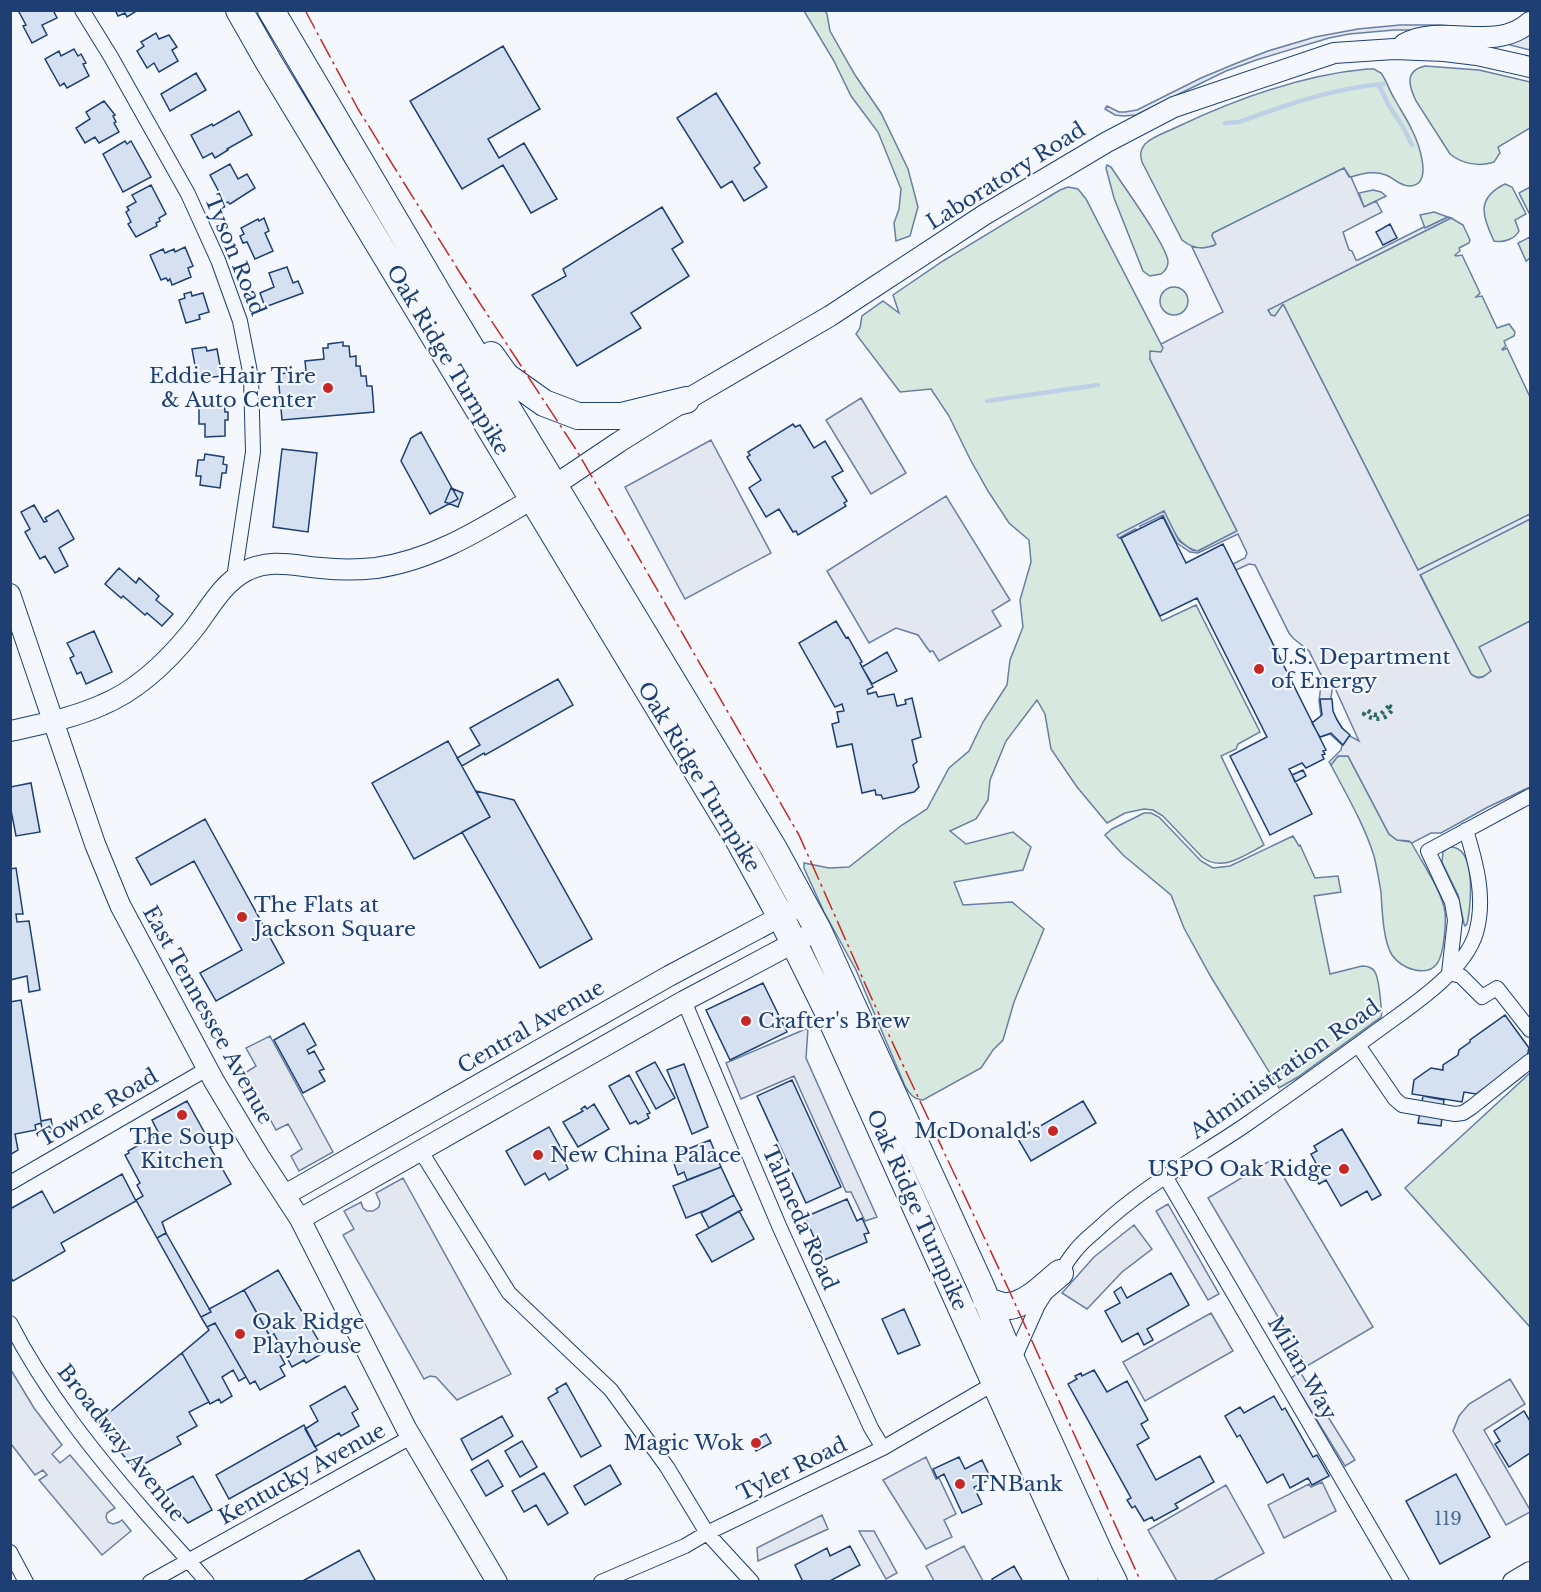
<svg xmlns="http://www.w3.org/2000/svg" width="1541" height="1592" font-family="'Libre Baskerville',serif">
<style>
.green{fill:#d7e8df;stroke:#687fa3;stroke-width:1.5}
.parking{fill:#e3e8f0;stroke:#687fa3;stroke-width:1.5;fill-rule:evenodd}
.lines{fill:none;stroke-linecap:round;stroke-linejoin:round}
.stream{stroke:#bed0e5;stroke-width:4.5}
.building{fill:#d5e0f0;stroke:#1d3f73;stroke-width:1.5}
.street-casing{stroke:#1d3f73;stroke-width:16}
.secondary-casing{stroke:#1d3f73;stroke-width:22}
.highway-casing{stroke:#1d3f73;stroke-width:28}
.street{stroke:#f4f7fb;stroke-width:14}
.secondary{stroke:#f4f7fb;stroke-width:20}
.highway{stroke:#f4f7fb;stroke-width:26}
.hedge{stroke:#2c6c60;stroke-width:4.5;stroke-dasharray:3 4.5;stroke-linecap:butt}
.power{stroke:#c62828;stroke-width:1.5;stroke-dasharray:21 4.5 3 4.5;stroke-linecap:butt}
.poi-dot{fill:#c62828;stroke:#f4f7fb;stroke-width:2}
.labels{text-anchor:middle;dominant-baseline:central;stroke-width:4.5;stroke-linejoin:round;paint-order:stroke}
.number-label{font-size:18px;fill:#4b6792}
.street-label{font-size:21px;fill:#1d3f73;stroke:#f4f7fb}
.poi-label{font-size:21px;fill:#1d3f73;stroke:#f4f7fb;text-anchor:start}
</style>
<rect width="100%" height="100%" fill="#f4f7fb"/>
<path class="green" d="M804 11H825L827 14 830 31 855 75 881 113 908 169 918 207 910 236 896 241 894 223 899 209 901 189 878 132 851 96 834 61Z
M1425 66 1479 70 1530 82V128L1498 147 1500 153 1494 162C1480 167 1462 164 1450 154L1416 101C1409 86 1404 71 1425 66Z
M1367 69H1374L1381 73C1387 81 1389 90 1394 98 1400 109 1407 119 1412 130 1418 142 1434 184 1411 186 1401 187 1394 178 1386 175 1373 170 1362 174 1350 177L1344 168 1213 233 1212 236 1216 244C1204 251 1192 248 1182 240L1142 162C1140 155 1140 150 1145 144 1153 136 1167 132 1177 127 1236 99 1302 75 1367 69Z
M1107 165 1111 167C1122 184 1168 247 1168 262 1168 268 1165 271 1161 274L1150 276 1143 271 1114 198 1106 168Z
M1505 184 1512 187 1526 214 1515 220 1519 231C1515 239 1503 243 1494 241 1482 216 1476 198 1505 184Z
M1068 187 1078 189 1086 199 1163 348V351L1150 359 1237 531 1198 551C1178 547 1172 528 1164 511L1118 535 1119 538H1121L1162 621 1196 605 1260 732 1238 744 1236 749 1221 756 1264 845C1245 855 1222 873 1202 857L1163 816 1153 810 1144 809 1125 813 1107 823 1077 787 1051 749 1045 714 1037 700 1006 741 990 780 988 800 976 819 950 831 966 844 1013 832 1031 847 1023 870 954 882 963 905 1012 902 1044 929 1014 1002 1003 1040 993 1050 981 1068 923 1100C913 1099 910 1094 905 1086L856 970 824 912 804 868V863L829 868 849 867 902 825 927 809 949 768 969 751 983 722 1007 685 1010 660 1023 627 1020 600 1031 562 1029 540 1009 523 988 491 970 459 949 416 931 389 900 392 856 334 860 328 862 316 883 301 899 313 893 295 943 261 1060 190Z
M1530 187V212L1529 213 1519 193Z
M1373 190 1381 192 1386 196 1364 207 1359 193Z
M1434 212 1448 217 1425 228 1420 215Z
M1451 218 1463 225 1470 240 1469 243 1459 248 1460 251 1455 255 1456 256 1462 255 1480 293 1476 297 1482 296 1497 328 1509 324 1515 332 1514 336 1504 341 1506 346 1502 349 1503 350 1507 348 1530 397V514L1418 570 1284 306 1283 305 1275 316 1271 315 1268 310Z
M1530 237V258L1526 261 1518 243Z
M1160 301a14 14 0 1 1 28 0a14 14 0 1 1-28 0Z
M1530 519V621L1480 647 1491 671C1485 677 1478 680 1471 674L1420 574Z
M1340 756H1348L1389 834 1397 840 1411 842C1421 861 1442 891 1445 912 1446 921 1445 930 1444 939 1442 957 1438 975 1415 970 1406 968 1397 962 1392 955 1383 941 1382 909 1381 892 1379 880 1377 868 1374 856 1364 824 1346 794 1331 765L1337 757Z
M1144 813H1151L1159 817 1201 861 1213 868 1230 866 1293 836 1299 846 1300 845 1315 878 1338 876 1341 892 1314 896 1330 974 1362 966C1368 966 1372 967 1375 972 1380 981 1380 1002 1382 1012L1381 1017 1298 1077 1279 1088 1211 977 1184 928 1171 895 1123 855 1105 835 1112 829Z
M1450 847C1477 846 1471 907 1467 924L1465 926 1464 924 1458 895 1442 862 1443 852Z
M1530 1073V1327L1405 1188Z"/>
<path class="parking" d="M1528 11H1530V14L1523 20 1507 29 1491 33 1427 30H1394L1349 34 1329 38 1256 60 1226 71 1136 115 1123 116 1115 115 1105 109 1107 106 1119 112H1125L1137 110 1201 78 1237 63 1268 51 1315 37 1358 29 1400 25H1440L1487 29 1509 24 1517 20Z
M1530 31V50L1510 45V42Z
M1344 168 1349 177H1351L1364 207 1376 201 1382 212 1343 232 1349 250 1352 251 1356 260H1358L1424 227 1425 228 1448 217 1451 218 1268 310 1271 315 1275 316 1283 304 1418 570 1530 514V519L1420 575 1471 674 1474 676 1478 678 1483 677 1491 671 1479 647 1530 621V787L1488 807 1441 833H1431L1412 843 1409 841 1397 840 1389 834 1348 756H1338L1331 765 1329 762 1341 750 1342 745 1330 734 1320 737 1312 723 1321 716 1319 701 1322 677 1309 651 1293 638 1289 633 1255 565 1249 564 1236 570 1233 564 1245 558 1247 553 1238 534 1198 553 1190 552 1177 543 1163 515 1140 526 1141 528 1138 530 1135 529 1119 538 1117 535 1164 511 1179 541 1192 550 1198 551 1237 531 1150 359V351L1161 352 1163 348 1161 344 1223 312 1192 247 1203 248 1213 246 1216 244 1212 236 1213 233ZM1333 685 1334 686 1359 741 1346 734 1332 712 1330 703Z
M861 398 906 473 871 494 826 420Z
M711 440 771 553 685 599 625 487Z
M946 496 1010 600 992 611 1001 626 939 661 933 651H931L930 652 918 635 896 628 869 643 827 571Z
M808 1028 806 1058 877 1217 865 1221 851 1192H846L794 1076 741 1099 726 1063Z
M270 1036 333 1152 299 1171 291 1156 302 1149 288 1124 276 1130 245 1073 256 1066 246 1048Z
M1273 1159 1373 1327 1307 1366 1208 1198Z
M403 1178 511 1374 457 1400 436 1377 430 1376 424 1379 343 1235 354 1229 344 1211 361 1202 363 1208 367 1211H373L379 1207 380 1202 376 1193Z
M1168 1204 1219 1294 1208 1300 1156 1211Z
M1134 1225 1152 1249 1122 1272 1087 1309 1062 1293 1094 1257Z
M1211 1313 1233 1351 1145 1401 1123 1362Z
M11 1370 34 1408 62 1445 52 1454 60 1463 70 1455 115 1508 107 1513 106 1517 108 1522 113 1524 119 1522 122 1520 131 1531 102 1555 39 1480 47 1475 43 1470 35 1475 11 1444Z
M1300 1372 1355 1460 1345 1466 1291 1378Z
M1510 1379 1525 1404 1484 1430 1530 1510V1512L1506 1525 1453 1431 1459 1416 1469 1404Z
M926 1457 936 1479 939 1478 956 1514 944 1520 952 1537 926 1549 883 1480Z
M1322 1482 1336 1511 1284 1538 1268 1505 1309 1484 1311 1487Z
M1226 1485 1264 1553 1213 1581H1177L1148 1530Z
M822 1515 828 1529 758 1561 757 1548Z
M859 1531H874L897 1573 886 1579Z
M964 1546 983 1581H934L926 1566Z"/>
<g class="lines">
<path class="stream" d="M1377 85 1380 87 1388 104 1403 127 1412 145
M1225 123 1239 122C1286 105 1333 88 1384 84
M987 401 1098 385"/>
</g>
<path class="building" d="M18 10H53L57 18 42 25 47 35 32 43 23 26 26 25Z
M115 10H138L127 17 125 13 118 16Z
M156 33 159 39 169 35 177 47 172 50 178 61 159 72 154 63 147 68 137 51 144 46 141 42Z
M503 46 540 109 488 139 499 158 524 143 557 199 531 213 503 165 462 189 410 101Z
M74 49 78 56 81 54 86 63 83 64 89 76 67 88 64 83 60 86 45 59 59 51 61 56Z
M196 73 206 90 170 111 161 94Z
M716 93 760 163 754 168 767 187 744 201 732 181 721 188 677 118Z
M104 101 115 115 113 116 116 122 114 123 119 132 99 143 95 137 85 143 76 128 90 119 86 112Z
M239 111 252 135 227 149 228 150 215 158 212 153 203 158 191 135 212 124 213 126Z
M125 141 127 144 131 141 151 177 123 192 103 154Z
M230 164 238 179 247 174 255 188 230 204 228 202 225 203 210 175Z
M151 185 166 214 159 218 160 221 156 223 157 226 136 237 128 224 131 222 126 212 129 210 127 207 136 202 132 195Z
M662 207 683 242 672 249 689 276 631 313 641 328 577 366 532 295 566 276 563 269Z
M264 218 269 231 265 233 273 251 255 259 247 242 243 243 240 236 244 234 241 228 258 219 259 221Z
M1390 224 1397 238 1383 245 1376 232Z
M185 247 193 266 188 268 191 277 172 285 170 279 168 281 166 278 161 280 150 255 163 249 165 253 174 249 175 252Z
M287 267 293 283 298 281 303 293 265 307 260 293 274 287 269 273Z
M191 292 192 296 203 293 209 312 199 315 200 319 186 323 179 300 185 298 184 294Z
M343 342V346H349L350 357 356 356V366H360L361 376H366L367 386H372L374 412 282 420 278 374 306 371 305 361 324 359 323 348H328V344Z
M206 347 207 351 217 349 222 376 195 379 194 372 196 371 192 349Z
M205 398H224L225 412H228V420H225V436L205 437V424H199V407H205Z
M793 424 795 427 800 425 814 448 825 441 843 471 832 477 847 501 844 503 846 506 798 535 796 531 793 532 779 509 766 517 749 488 761 480 747 457 750 455 748 452Z
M421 432 458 499 430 514 401 461 411 438Z
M282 449 317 453 308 532 273 527Z
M205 454 224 457 223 464 227 465 226 473H222L220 488 200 485 201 476H196L198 460H204Z
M451 488 463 493 458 507 445 502Z
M34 505 44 522 47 521 45 518 58 510 74 539 59 548 68 566 55 573 45 556 40 559 25 532 30 529 21 512Z
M1163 517 1186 563 1223 544 1326 750 1323 751 1325 754 1322 755 1324 759 1306 768 1302 763 1289 769 1312 814 1270 835 1230 756 1267 737 1197 598 1160 616 1121 538Z
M119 568 136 583 139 578 159 596 156 600 173 614 162 626 147 613 145 615 123 596 121 598 105 584Z
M836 621 846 638 848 637 862 662 860 663 873 687 867 690 868 694 876 692 878 697 894 694 897 706 906 704 905 700 912 698 921 737 912 740 917 762 913 765 919 787 914 792 883 799 881 795H876L875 790 862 793 852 744 837 747 832 724 839 722 837 712 844 711 842 704 835 707 799 643Z
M94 631 112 672 86 684 81 672 77 674 70 658 74 656 67 643Z
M887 652 897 671 872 684 862 667Z
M558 679 573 705 485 755 484 753 462 766 457 758 480 745 470 728Z
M1320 699H1332L1333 711 1337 720 1342 728 1350 735 1343 745 1331 733 1320 737 1312 723 1322 715Z
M448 741 490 817 414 859 372 783Z
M1303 770 1306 776 1295 782 1292 775Z
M31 783 40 832 16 836 10 805V787Z
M476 791 514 800 592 939 540 968 462 832 490 817Z
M205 819 284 963 216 1001 200 973 242 950 194 861 151 885 136 858Z
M16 868 23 914H16L17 922 29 921 40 990 29 992 27 976 10 980V869Z
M763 983 787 1032 730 1060 706 1010Z
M21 1000 41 1121 51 1119 53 1131 43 1134 41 1123 35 1125 36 1130 15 1134 18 1150 10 1155V1002Z
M1505 1015 1529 1048 1527 1057 1476 1094 1464 1092 1462 1102 1412 1094 1414 1080 1431 1068 1443 1070V1065L1458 1055 1459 1050 1470 1042V1040Z
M304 1023 316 1045 307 1050 309 1054 314 1051 324 1069 319 1071 325 1081 303 1093 274 1040Z
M655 1062 675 1098 656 1109 636 1072Z
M684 1064 708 1127 692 1134 667 1070Z
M629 1075 650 1113 647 1114 649 1118 638 1124 636 1121 630 1124 609 1086Z
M792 1080 841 1187 806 1203 757 1096Z
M1423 1096 1444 1100 1441 1126 1418 1123Z
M187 1101 212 1146 210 1147 231 1184 162 1222 166 1233 157 1238 136 1200 143 1196 137 1185 140 1183 125 1155 129 1153 128 1151 159 1134 152 1120Z
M1083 1101 1096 1123 1031 1161 1018 1139Z
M594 1104 609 1129 578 1147 563 1122 583 1111 581 1109 585 1106 587 1109Z
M549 1127 568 1161 565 1162 568 1169 549 1180 545 1173 525 1185 506 1151Z
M1342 1129 1381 1195 1372 1200 1367 1191 1341 1206 1326 1180 1319 1184 1313 1175 1320 1171 1311 1154 1317 1151 1314 1146Z
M710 1140 721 1167 687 1180 684 1172 678 1175 673 1161 678 1159 676 1154Z
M721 1167 734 1195 708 1209 686 1218 673 1186Z
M122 1174 136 1201 61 1243 65 1251 13 1281 10 1276V1209L42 1191 54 1213Z
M734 1195 742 1210 709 1228 701 1213Z
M847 1199 857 1221 862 1218 869 1233 864 1234 867 1242 824 1260 805 1217Z
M739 1211 754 1239 712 1262 696 1235Z
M166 1233 211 1312 201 1317 157 1238Z
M278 1270 325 1352 306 1363 304 1360 292 1367 274 1334 270 1336 244 1290Z
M1171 1273 1189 1305 1147 1329 1153 1340 1144 1345 1138 1333 1122 1342 1105 1311 1120 1303 1114 1292 1121 1287 1127 1298Z
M244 1290 285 1364 280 1367 285 1376 260 1390 255 1381 250 1384 215 1323 207 1327 201 1317 211 1312 209 1309Z
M904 1309 920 1345 898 1354 882 1319Z
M215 1323 246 1377 239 1381 233 1370 222 1377 232 1396 221 1403 219 1399 210 1404 182 1353 209 1330 207 1327Z
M182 1353 209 1402 189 1412 197 1426 177 1437 181 1444 135 1469 101 1429 99 1421Z
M1094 1370 1107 1392 1127 1381 1148 1420 1141 1424 1149 1438 1137 1445 1156 1480 1200 1456 1214 1482 1175 1504 1178 1508 1154 1521 1152 1517 1144 1521 1135 1506 1132 1508 1127 1500 1131 1498 1068 1384 1077 1379 1075 1376 1081 1373 1082 1376Z
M566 1383 601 1446 581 1457 548 1398 558 1392 556 1389Z
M345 1386 358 1409 352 1413 359 1426 341 1436 339 1433 315 1447 305 1429 318 1421 310 1406Z
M1274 1396 1282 1410 1285 1408 1313 1457 1317 1455 1329 1476 1312 1485 1308 1478 1290 1488 1283 1474 1267 1483 1240 1435 1237 1437 1225 1416 1240 1407 1244 1413Z
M1524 1411 1530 1421V1453L1509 1467 1495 1444 1500 1441 1494 1431Z
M502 1416 513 1436 472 1460 461 1439Z
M304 1425 317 1450 229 1499 216 1475Z
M766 1434 771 1443 756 1451 751 1442Z
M522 1441 537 1467 520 1477 505 1451Z
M959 1457 965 1469 982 1460 991 1479 974 1487 982 1504 962 1513 944 1474 937 1478 933 1469Z
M488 1460 503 1486 486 1496 471 1470Z
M610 1465 621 1484 585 1505 574 1486Z
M544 1473 568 1513 548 1525 536 1505 524 1512 512 1491Z
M1456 1474 1490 1537 1440 1564 1406 1501Z
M193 1476 212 1510 188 1523 162 1493Z
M850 1546 860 1565 828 1582H803L795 1565 827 1548 830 1556Z
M359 1550 376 1582H301Z
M1014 1566 1023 1582H993L992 1579Z"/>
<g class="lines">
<defs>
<path id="street" d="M82 10 111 57 188 194 218 260 240 321 251 377 253 452 234 578
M1449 973 1455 920 1452 902 1428 851 1530 796
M1449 973 1461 976 1482 997 1497 988 1530 1030
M684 1001 780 1228 871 1428 883 1448
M1358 1045 1395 1099 1402 1105 1455 1114 1463 1113 1472 1107 1530 1061
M420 1150 509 1293 611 1390 667 1467 707 1533 752 1582
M1165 1176 1402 1582
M10 1183 207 1069
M1058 1276C1064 1267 1069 1258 1076 1250 1082 1242 1091 1235 1099 1228 1142 1187 1195 1159 1244 1126 1290 1094 1336 1061 1381 1028 1413 1005 1464 972 1476 933 1486 898 1476 863 1466 830
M10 1323C46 1393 95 1454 146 1513 166 1536 187 1558 207 1582
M1013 1361 1038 1305 1045 1294
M10 1552 26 1582
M150 1582 411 1437
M601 1582 685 1546 707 1533 883 1448 995 1383"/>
<path id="secondary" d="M1404 44C1444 22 1494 54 1530 22
M555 485 619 442 686 400 830 316 984 215 1107 142 1174 107 1334 53 1394 49 1444 51 1477 55 1530 67
M10 594 95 844 120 905 214 1081 259 1156 300 1219 406 1428 497 1582
M10 731C41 724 73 718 102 705 138 690 168 661 192 631 209 610 221 584 246 571 270 558 296 566 321 568 339 570 358 570 376 568 434 560 483 528 532 499
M285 1195 669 976 791 911
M300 1219 684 1001 818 930
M1513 1582 1530 1572"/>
<path id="highway" d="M239 10 268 61 738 839 781 917 827 1010 1072 1554 1085 1582
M271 10 439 295 774 849 818 930 980 1284 1013 1363 1100 1554 1114 1582
M491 355 506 376 544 403 578 416H621L686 400
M986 1300C993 1303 1001 1307 1009 1306 1028 1304 1046 1284 1060 1273"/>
</defs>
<use href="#street" class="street-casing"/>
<use href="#secondary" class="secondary-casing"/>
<use href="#highway" class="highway-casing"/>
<use href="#street" class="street"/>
<use href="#secondary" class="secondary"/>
<use href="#highway" class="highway"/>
<path class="hedge" d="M1389 706 1393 708C1387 720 1375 722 1364 714L1367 710 1374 715 1381 714Z"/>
<path class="power" d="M305 10 358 109 462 276 577 451 799 835 871 997 1008 1288 1141 1582"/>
</g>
<g class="poi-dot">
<circle cx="328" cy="388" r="6"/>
<circle cx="1259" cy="669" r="6"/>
<circle cx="242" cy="917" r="6"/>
<circle cx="746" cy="1021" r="6"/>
<circle cx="182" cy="1115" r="6"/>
<circle cx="1053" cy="1131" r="6"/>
<circle cx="538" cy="1155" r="6"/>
<circle cx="1344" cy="1169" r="6"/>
<circle cx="240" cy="1334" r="6"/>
<circle cx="756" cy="1443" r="6"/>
<circle cx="960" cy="1484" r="6"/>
</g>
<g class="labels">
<g class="number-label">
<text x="1448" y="1519">119</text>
</g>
<g class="street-label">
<text transform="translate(1006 176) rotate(-32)">Laboratory Road</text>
<text transform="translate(235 255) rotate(68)">Tyson Road</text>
<text transform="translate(448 360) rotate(59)">Oak Ridge Turnpike</text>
<text transform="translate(699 777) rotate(59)">Oak Ridge Turnpike</text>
<text transform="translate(208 1015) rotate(61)">East Tennessee Avenue</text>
<text transform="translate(531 1027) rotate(-30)">Central Avenue</text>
<text transform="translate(1285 1069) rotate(-35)">Administration Road</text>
<text transform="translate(98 1108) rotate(-30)">Towne Road</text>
<text transform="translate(917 1210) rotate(66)">Oak Ridge Turnpike</text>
<text transform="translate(800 1218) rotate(66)">Talmeda Road</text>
<text transform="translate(1302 1368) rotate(60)">Milan Way</text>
<text transform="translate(121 1443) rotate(52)">Broadway Avenue</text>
<text transform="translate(792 1469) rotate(-26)">Tyler Road</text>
<text transform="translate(302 1474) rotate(-29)">Kentucky Avenue</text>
</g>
<g class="poi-label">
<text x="316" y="376" text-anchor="end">Eddie Hair Tire<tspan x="316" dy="24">&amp; Auto Center</tspan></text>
<text x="1271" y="657">U.S. Department<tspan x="1271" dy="24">of Energy</tspan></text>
<text x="254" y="905">The Flats at<tspan x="254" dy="24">Jackson Square</tspan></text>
<text x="758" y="1021">Crafter's Brew</text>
<text x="1041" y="1131" text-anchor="end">McDonald's</text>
<text x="182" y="1137" text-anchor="middle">The Soup<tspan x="182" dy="24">Kitchen</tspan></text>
<text x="550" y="1155">New China Palace</text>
<text x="1332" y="1169" text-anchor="end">USPO Oak Ridge</text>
<text x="252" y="1322">Oak Ridge<tspan x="252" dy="24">Playhouse</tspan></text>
<text x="744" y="1443" text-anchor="end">Magic Wok</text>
<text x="972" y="1484">TNBank</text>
</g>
</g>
<rect width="1541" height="1592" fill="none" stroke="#1d3f73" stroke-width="24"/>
</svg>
